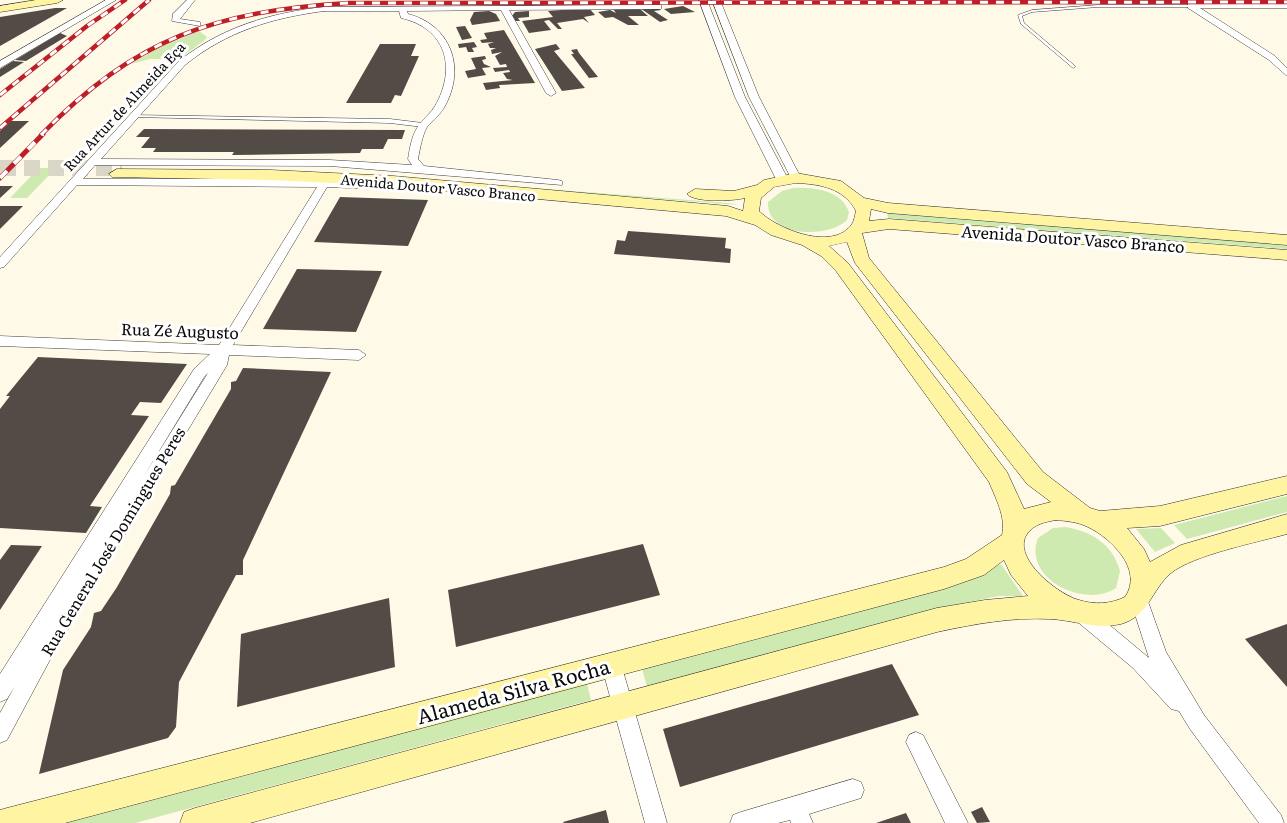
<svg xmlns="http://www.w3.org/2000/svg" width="1287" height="823" font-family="Literata,serif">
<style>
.green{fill:#cfeab0}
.building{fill:#534b46}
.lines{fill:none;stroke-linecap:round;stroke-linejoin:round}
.secondary-tunnel{stroke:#dad6c6;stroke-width:16;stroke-dasharray:16 8;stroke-linecap:butt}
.lane-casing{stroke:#3d3d3d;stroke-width:1}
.street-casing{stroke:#3d3d3d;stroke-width:1}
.secondary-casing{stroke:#2c2c2c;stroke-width:1}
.lane{fill:#fff;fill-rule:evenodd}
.street{fill:#fff;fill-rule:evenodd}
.secondary{fill:#fff4a2;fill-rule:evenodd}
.rail-far1-casing{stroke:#bd1f28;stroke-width:4.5}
.rail-casing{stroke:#bd1f28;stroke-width:5}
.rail-far1{stroke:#fff;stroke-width:3;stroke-dasharray:8;stroke-linecap:butt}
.rail{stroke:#fff;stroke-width:4;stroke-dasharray:10;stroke-linecap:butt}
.labels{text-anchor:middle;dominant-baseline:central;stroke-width:6;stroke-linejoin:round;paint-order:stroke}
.far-street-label{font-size:14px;fill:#0a0a0a;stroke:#fff}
.street-label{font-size:16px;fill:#0a0a0a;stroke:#fff}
.near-street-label{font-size:20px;fill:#0a0a0a;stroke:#fff}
</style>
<rect width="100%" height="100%" fill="#fffae7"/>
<path class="green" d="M199 31 207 37 205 40 179 59H150L131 64 160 47Z
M39 168H56L27 198H10Z
M378 176 728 203 738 205 377 177Z
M793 188C814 187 841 190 849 212L847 220C828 239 766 237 768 202L782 191Z
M887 212 1287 243V249L888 218Z
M1287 496V512L1187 539 1174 525Z
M1065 527C1091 531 1113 544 1120 571L1116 588C1085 609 1022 579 1038 538L1053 528Z
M1161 528 1175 543 1155 552 1136 529Z
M1001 564 1023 596H999L939 608 647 687 641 665 981 573Z
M587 684 591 700 135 823H67Z"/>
<path class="building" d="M683 6 695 12 671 14 664 9Z
M55 8H67L0 46V17Z
M589 8 595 15 584 17 589 23 583 19 557 23 562 29H558L549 20 544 21 551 30 529 33 522 21 553 17 548 11Z
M640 8H658L661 10 654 11 668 20 660 22Z
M613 9H640L648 16H628L639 25H628L613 17 605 18 598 12 610 10 616 13Z
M489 11 496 14 500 21 472 25 470 20 474 12Z
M529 11V17L518 18 520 21H515L512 16 515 12Z
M465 26 472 38 462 40 456 27Z
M504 30 535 83 499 85 500 88 486 90 483 83 513 80 507 79 503 73 510 72 509 70 495 72 493 68 507 67 506 64 500 65 495 56 502 52 492 54 491 50 496 48H490L488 44 494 42 482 43 480 40 487 39 484 33Z
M60 33 67 36 26 61 15 60Z
M474 42 477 47 472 48 474 52H468L466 47 459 48 458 44Z
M380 44H416L411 56H419L401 96 395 95 391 103H346Z
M556 44 560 49 554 51 585 88 562 91 535 49Z
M577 49 579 53 598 77 589 78 571 54H574L571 50Z
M485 56 486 59 482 60 484 64 491 67 482 68 486 75 468 78 465 71 476 69 471 58Z
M13 61 24 62 0 77V69Z
M11 121H29L0 148V131Z
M144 129 405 130 402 139H388L383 149H362L360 153 232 155 234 152H153L156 148H141L150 137H136Z
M0 186H13L0 198Z
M340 197 428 200 408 246 314 242Z
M0 206H23L0 229Z
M628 231 726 238 725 248 731 249 730 263 614 254 617 240 625 241Z
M297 269 382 271 356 332 263 329Z
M38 357 187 364 161 403 140 402 131 415 149 416 90 506 102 507 86 533 0 528V409L10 396H6Z
M243 368 331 372 243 560V575H236L179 682 176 727 168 738 39 774 63 670 91 627 94 613 101 611 117 587 170 494 171 486 175 485 231 389V382L236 381Z
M643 544 660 595 456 647 448 590Z
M11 545 42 546 0 610V560Z
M389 598 395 667 237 707 241 634Z
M1287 624V687L1245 639Z
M892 664 919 715 680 787 663 729Z
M982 807 990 822 977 823 971 812Z
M606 810 609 823H564L563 822Z
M906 813 911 823H876Z"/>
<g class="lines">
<path class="secondary-tunnel" d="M0 168H122"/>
<defs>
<path id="lane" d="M1098 5H1191L1193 6 1191 7H1098L1032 12 1022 16 1024 23 1075 66V67L1073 68 1021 24 1018 15 1032 10Z
M131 115 390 119 423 123 426 125 423 127 390 123 133 117H131Z"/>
<path id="street" d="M106 0H116L0 68V61Z
M187 0H195L180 19 200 22V26L172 21 173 14Z
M699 0H707L745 97 788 179 786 181H778L776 179 735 97Z
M712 0H720L759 97 801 178 800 180 791 178 749 97Z
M1188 4H1287V8H1200L1275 56 1287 68V76L1269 60 1188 8Z
M661 5V9H658L509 10 556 93 551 96 546 93 501 10 407 11 408 14C451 25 466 68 445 106 441 114 433 120 427 127 422 136 420 149 418 159L424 166 558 180 562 181V185L330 166 95 165 83 179H272L426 185 432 188 426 191 327 187 233 345 359 350 366 355 359 360 229 355 227 365 52 656 7 740 0 743V713L15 686 7 699 0 702V674L194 369 210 354 0 346V336L219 345 317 187 77 185 4 267 0 268V257L179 61C222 27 270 13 324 7ZM324 11H399L401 18C446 28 457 68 435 106 431 113 425 117 420 124 412 133 410 147 408 159L412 165 330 160 101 159 185 65C227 31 272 18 324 11ZM208 373 142 479 204 377Z
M1139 591 1145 593 1166 652 1204 715 1281 815 1284 823H1259L1190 729 1179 711 1171 709 1133 668 1074 619 1072 613 1074 607 1081 605 1088 607 1149 658 1130 599 1133 593Z
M611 655 618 658 621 664 667 823H645L601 664 604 658Z
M916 732 923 735 968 823H945L906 742 909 735Z
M853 779 861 782 864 790 861 798 809 814 813 823H791L790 820 778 823H730L733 815 741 812Z"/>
<path id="secondary" d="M36 0H63L57 3 0 12V6Z
M117 169 271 170 393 176 728 206 743 211 745 198C733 201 695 203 687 194L695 189 734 191 757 185 764 180 796 173 841 181 864 198 888 203 1287 235V245L888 213 871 209 869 221 889 219 1287 250V260L889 229 862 233 869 258 1043 472 1090 508 1100 511 1160 506 1287 476V494L1160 526 1127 528 1144 549 1150 562 1181 545 1287 514V534C1258 542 1193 555 1171 573 1151 590 1149 616 1121 624 1097 630 1074 620 1050 619 1012 617 974 624 937 632L250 823H180L184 812 195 808 937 608 985 600 1028 596 1011 575 1004 560 984 575 944 589 65 823H0V810L7 808 944 567 966 559 1002 535C1006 517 996 499 989 482L836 271 821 256 802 245 771 235 755 225 726 216 393 186 271 180 112 177 109 174ZM796 183C820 184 844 188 856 211 855 215 854 221 852 224 833 252 777 229 759 211L761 198 774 187ZM847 242 855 263 1027 484 1051 502 1024 509 1007 472 848 263 829 246ZM1056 520C1067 521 1078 522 1088 527 1111 538 1144 570 1125 597 1111 604 1094 605 1079 600 1059 595 1011 558 1027 534 1034 524 1045 522 1056 520Z"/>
</defs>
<use href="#lane" class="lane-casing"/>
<use href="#street" class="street-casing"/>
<use href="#secondary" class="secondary-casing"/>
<use href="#lane" class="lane"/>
<use href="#street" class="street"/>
<use href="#secondary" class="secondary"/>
<defs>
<path id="rail-far1" d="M0 95 87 26 125 0
M0 128 149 0
M41 135C135 38 216 11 349 3L1287 2"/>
<path id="rail" d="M0 178 43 134"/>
</defs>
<use href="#rail-far1" class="rail-far1-casing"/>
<use href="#rail" class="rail-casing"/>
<use href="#rail-far1" class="rail-far1"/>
<use href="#rail" class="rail"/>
</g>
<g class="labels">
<g class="far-street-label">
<text transform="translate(124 106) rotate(-47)">Rua Artur de Almeida Eça</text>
<text transform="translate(438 187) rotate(5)">Avenida Doutor Vasco Branco</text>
</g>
<g class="street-label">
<text transform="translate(1073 238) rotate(4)">Avenida Doutor Vasco Branco</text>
<text transform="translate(180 330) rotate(2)">Rua Zé Augusto</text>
<text transform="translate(112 541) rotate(-59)">Rua General José Domingues Peres</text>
</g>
<g class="near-street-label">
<text transform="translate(513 690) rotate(-15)">Alameda Silva Rocha</text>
</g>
</g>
</svg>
